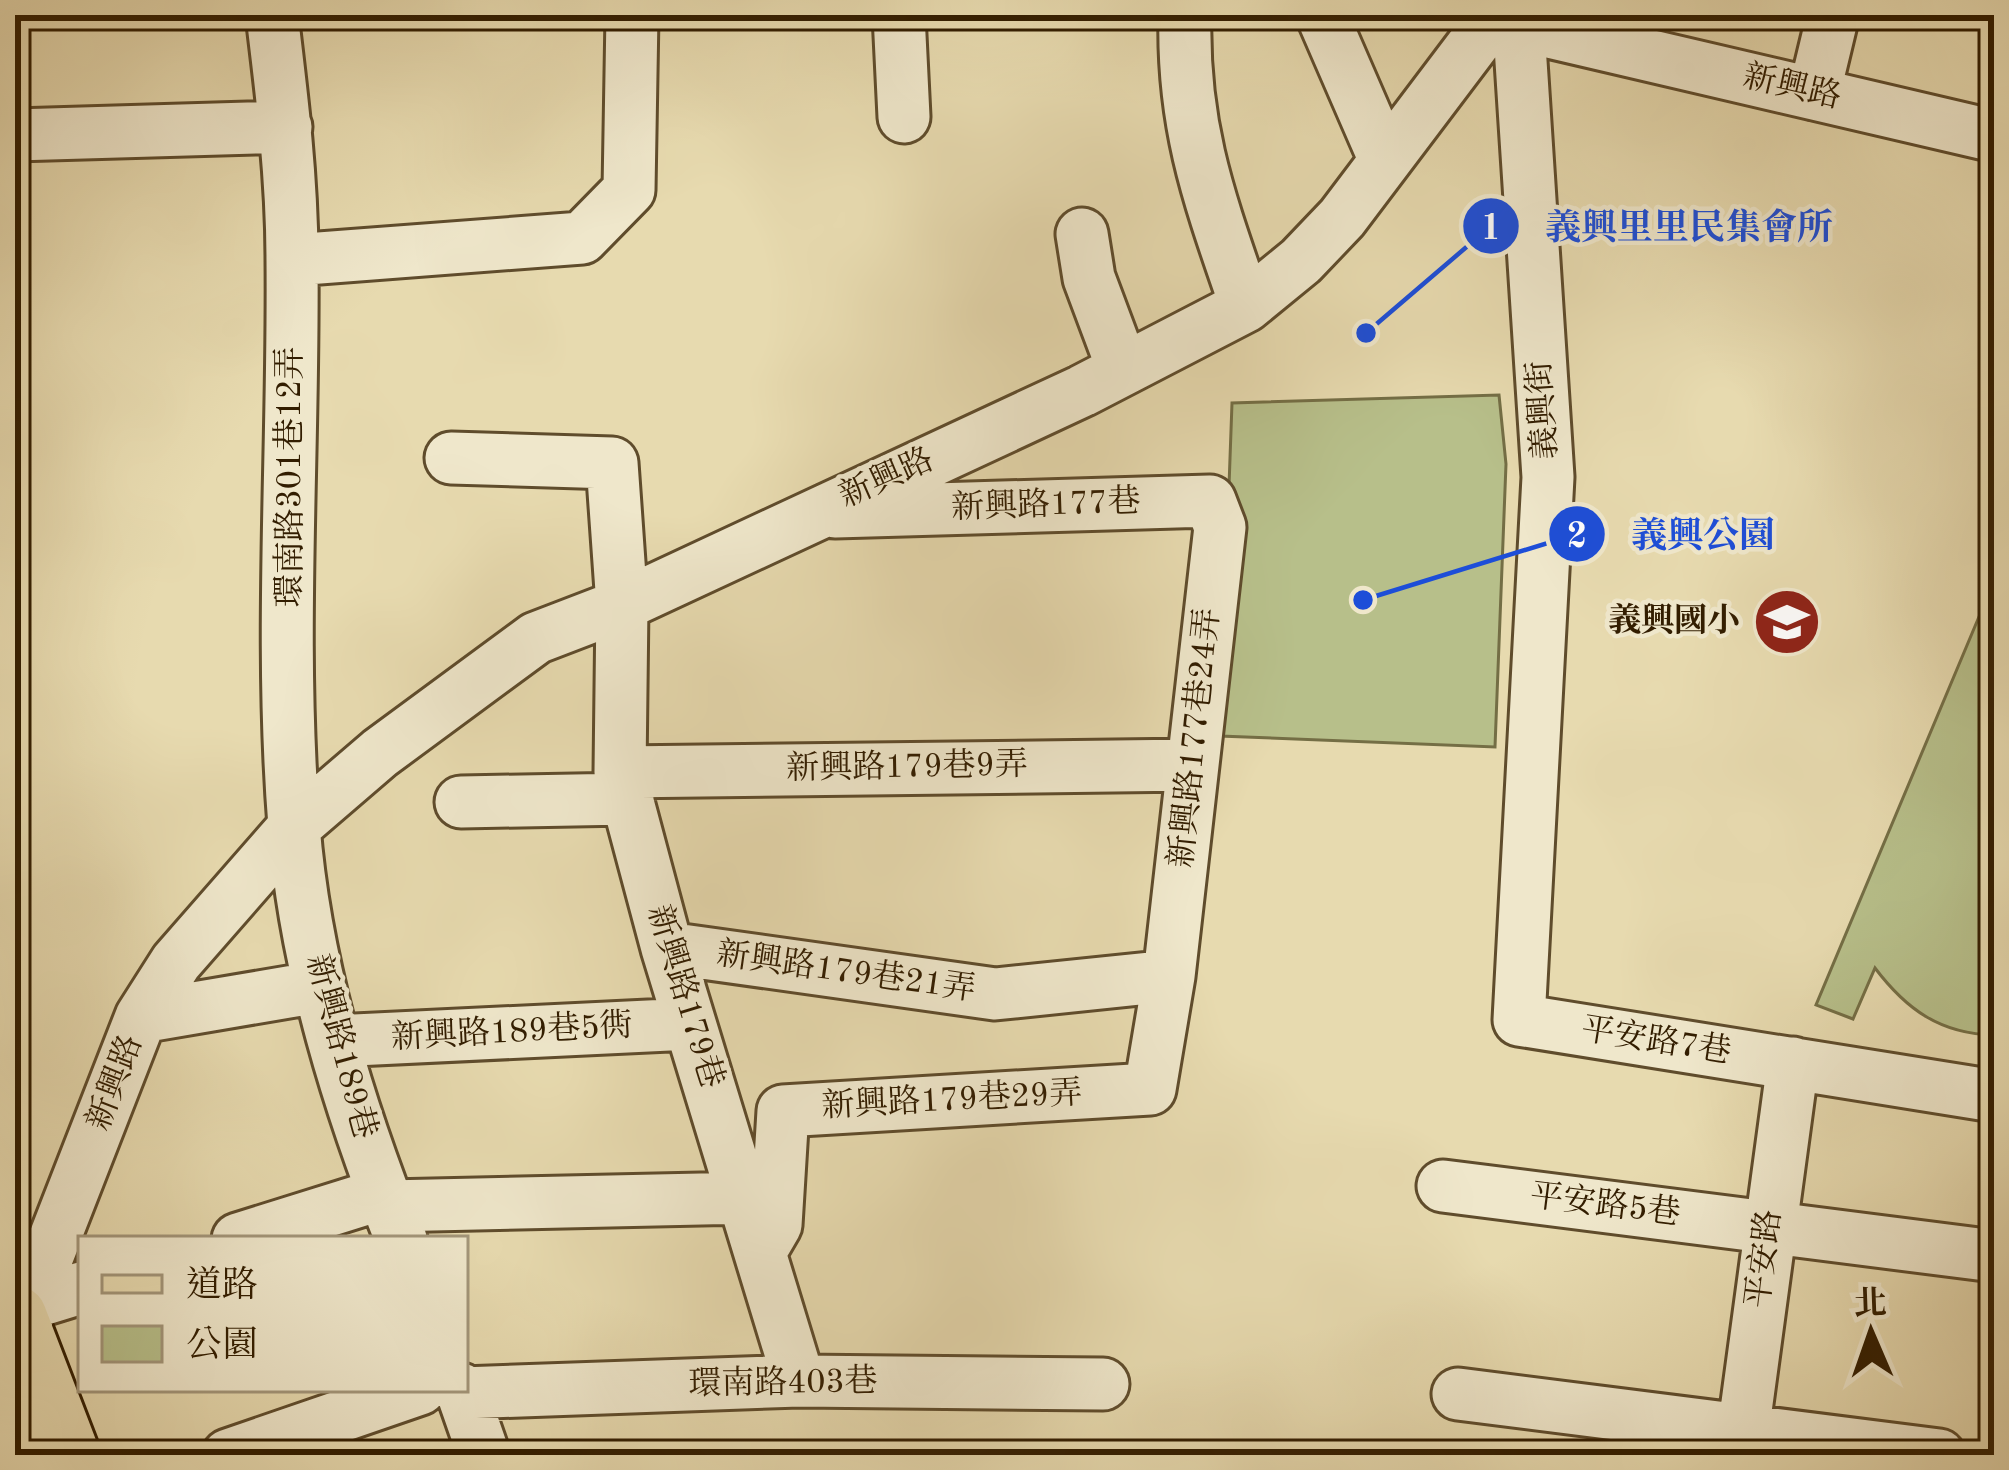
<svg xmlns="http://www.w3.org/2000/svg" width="2009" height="1470" font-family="'Old Standard TT','Noto Serif TC',serif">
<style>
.green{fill:#b7bf8a;stroke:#746e45;stroke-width:3}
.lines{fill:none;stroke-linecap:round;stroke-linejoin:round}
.minor-casing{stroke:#5f4c2c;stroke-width:57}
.major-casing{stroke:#321d00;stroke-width:69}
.minor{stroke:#efe7cb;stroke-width:51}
.major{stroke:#e7daaf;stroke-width:63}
.labels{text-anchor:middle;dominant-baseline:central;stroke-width:9;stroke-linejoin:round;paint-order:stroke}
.street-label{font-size:33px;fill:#321d00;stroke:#efe7cb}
.poi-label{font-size:33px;font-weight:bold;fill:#321d00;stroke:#efe7cb;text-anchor:end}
.leader{fill:none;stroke:#1d4ed8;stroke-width:4.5}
.callout-dot{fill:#1d4ed8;stroke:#efe7cb;stroke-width:4.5}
.mark-label{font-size:36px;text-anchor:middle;font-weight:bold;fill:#fff}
.callout-label{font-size:36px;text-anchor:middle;font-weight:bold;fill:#1d4ed8;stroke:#efe7cb;stroke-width:9;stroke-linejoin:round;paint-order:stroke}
</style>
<rect width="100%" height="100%" fill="#e7daaf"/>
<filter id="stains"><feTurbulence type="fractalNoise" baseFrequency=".00167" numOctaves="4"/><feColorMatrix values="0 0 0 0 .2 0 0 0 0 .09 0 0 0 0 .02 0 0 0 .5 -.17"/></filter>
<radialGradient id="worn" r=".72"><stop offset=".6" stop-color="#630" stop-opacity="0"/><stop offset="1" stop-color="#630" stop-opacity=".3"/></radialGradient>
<path class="green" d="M1499 395 1506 464 1495 747 1220 736 1232 403Z
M1994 581V1035C1940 1034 1906 1009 1875 968L1853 1019 1816 1005Z"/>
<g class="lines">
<defs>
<path id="minor" d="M272 15C282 97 292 178 292 260 294 448 279 638 294 826 305 967 349 1108 401 1239
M899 15 904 117
M1185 15C1182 128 1210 201 1246 306
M1322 15 1384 158
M1518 15 1548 477 1519 1020 1994 1096
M1814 94 1833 15
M15 135 286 127
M1082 234 1089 278 1123 369
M293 260 582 238 629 190 632 15
M451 458 612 463 622 605 620 772 667 948 799 1381
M620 772 1193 765
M461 802 628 799
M667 948 995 994 1169 976
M141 1017 318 987
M334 1041 690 1024
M1443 1186 1994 1256
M388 1206 747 1198
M238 1239 382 1194
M762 1249 776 1225 783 1111 1150 1089 1169 976 1220 527 1210 501 835 512
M29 1304 81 1288
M23 1346 29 1304 141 1017 176 962 294 827 380 753 536 638 622 605 1082 391 1246 306 1301 261 1342 218 1481 34 1519 25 1994 136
M461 1389 484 1455
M462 1393 799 1381 1103 1384
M1458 1394 1939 1455
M228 1455 420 1389
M1740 1455 1793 1063"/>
<path id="major" d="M15 1317 68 1455"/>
</defs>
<use href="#minor" class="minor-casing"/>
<use href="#major" class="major-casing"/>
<use href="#minor" class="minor"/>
<use href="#major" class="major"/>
</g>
<defs>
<symbol id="school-disc" viewBox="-11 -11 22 22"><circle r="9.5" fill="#8f2418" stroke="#efe7cb"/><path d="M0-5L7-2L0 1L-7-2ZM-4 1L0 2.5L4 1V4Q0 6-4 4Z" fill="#fff"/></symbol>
</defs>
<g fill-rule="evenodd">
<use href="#school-disc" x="1749" y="584" width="76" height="76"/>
</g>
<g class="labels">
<g class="street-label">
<text transform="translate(1792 88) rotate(13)">新興路</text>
<text transform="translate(1544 410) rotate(-94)">義興街</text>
<text transform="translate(291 477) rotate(-90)">環南路301巷12弄</text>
<text transform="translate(887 479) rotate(-24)">新興路</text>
<text transform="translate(1046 506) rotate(-2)">新興路177巷</text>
<text transform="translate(1196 738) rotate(-84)">新興路177巷24弄</text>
<text transform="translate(907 768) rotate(-1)">新興路179巷9弄</text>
<text transform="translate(846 973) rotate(8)">新興路179巷21弄</text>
<text transform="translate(684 997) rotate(73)">新興路179巷</text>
<text transform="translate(512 1033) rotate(-3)">新興路189巷5衖</text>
<text transform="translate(1656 1042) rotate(9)">平安路7巷</text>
<text transform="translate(340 1047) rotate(75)">新興路189巷</text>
<text transform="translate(116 1083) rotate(-69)">新興路</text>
<text transform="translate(952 1101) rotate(-3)">新興路179巷29弄</text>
<text transform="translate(1605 1206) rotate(7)">平安路5巷</text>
<text transform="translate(1765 1259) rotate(-83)">平安路</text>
<text transform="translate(783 1384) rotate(-1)">環南路403巷</text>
</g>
<g class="poi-label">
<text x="1740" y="622">義興國小</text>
</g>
</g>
<path class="leader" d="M1366 333L1491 226M1363 600L1577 534"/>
<g class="callout-dot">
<circle cx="1366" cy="333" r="12"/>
<circle cx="1363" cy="600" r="12"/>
<circle cx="1491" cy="226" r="30"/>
<circle cx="1577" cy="534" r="30"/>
</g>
<g class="mark-label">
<text x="1491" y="239">1</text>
<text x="1577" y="547">2</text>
</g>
<g class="callout-label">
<text x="1689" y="239">義興里里民集會所</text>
<text x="1703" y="547">義興公園</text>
</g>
<rect width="2009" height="1470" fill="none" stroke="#e7daaf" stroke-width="60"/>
<rect x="18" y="18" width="1973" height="1434" fill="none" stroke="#321d00" stroke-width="6"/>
<rect x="30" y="30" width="1949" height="1410" fill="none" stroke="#321d00" stroke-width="3"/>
<rect x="78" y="1236" width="390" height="156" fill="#efe7cb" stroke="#a3967a" stroke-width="3"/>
<rect x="102" y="1275" width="60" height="18" fill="#e7daaf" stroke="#a3967a" stroke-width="3"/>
<text x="186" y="1296" font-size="36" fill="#321d00">道路</text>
<rect x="102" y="1326" width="60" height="36" fill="#b7bf8a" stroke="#a3967a" stroke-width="3"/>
<text x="186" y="1356" font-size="36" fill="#321d00">公園</text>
<g transform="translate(1871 1332) rotate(358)" stroke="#efe7cb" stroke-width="9" paint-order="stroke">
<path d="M0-9L21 45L0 30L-21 45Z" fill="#321d00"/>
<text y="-18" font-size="33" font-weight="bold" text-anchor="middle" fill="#321d00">北</text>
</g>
<rect width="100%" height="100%" filter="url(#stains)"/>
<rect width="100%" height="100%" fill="url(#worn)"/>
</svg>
